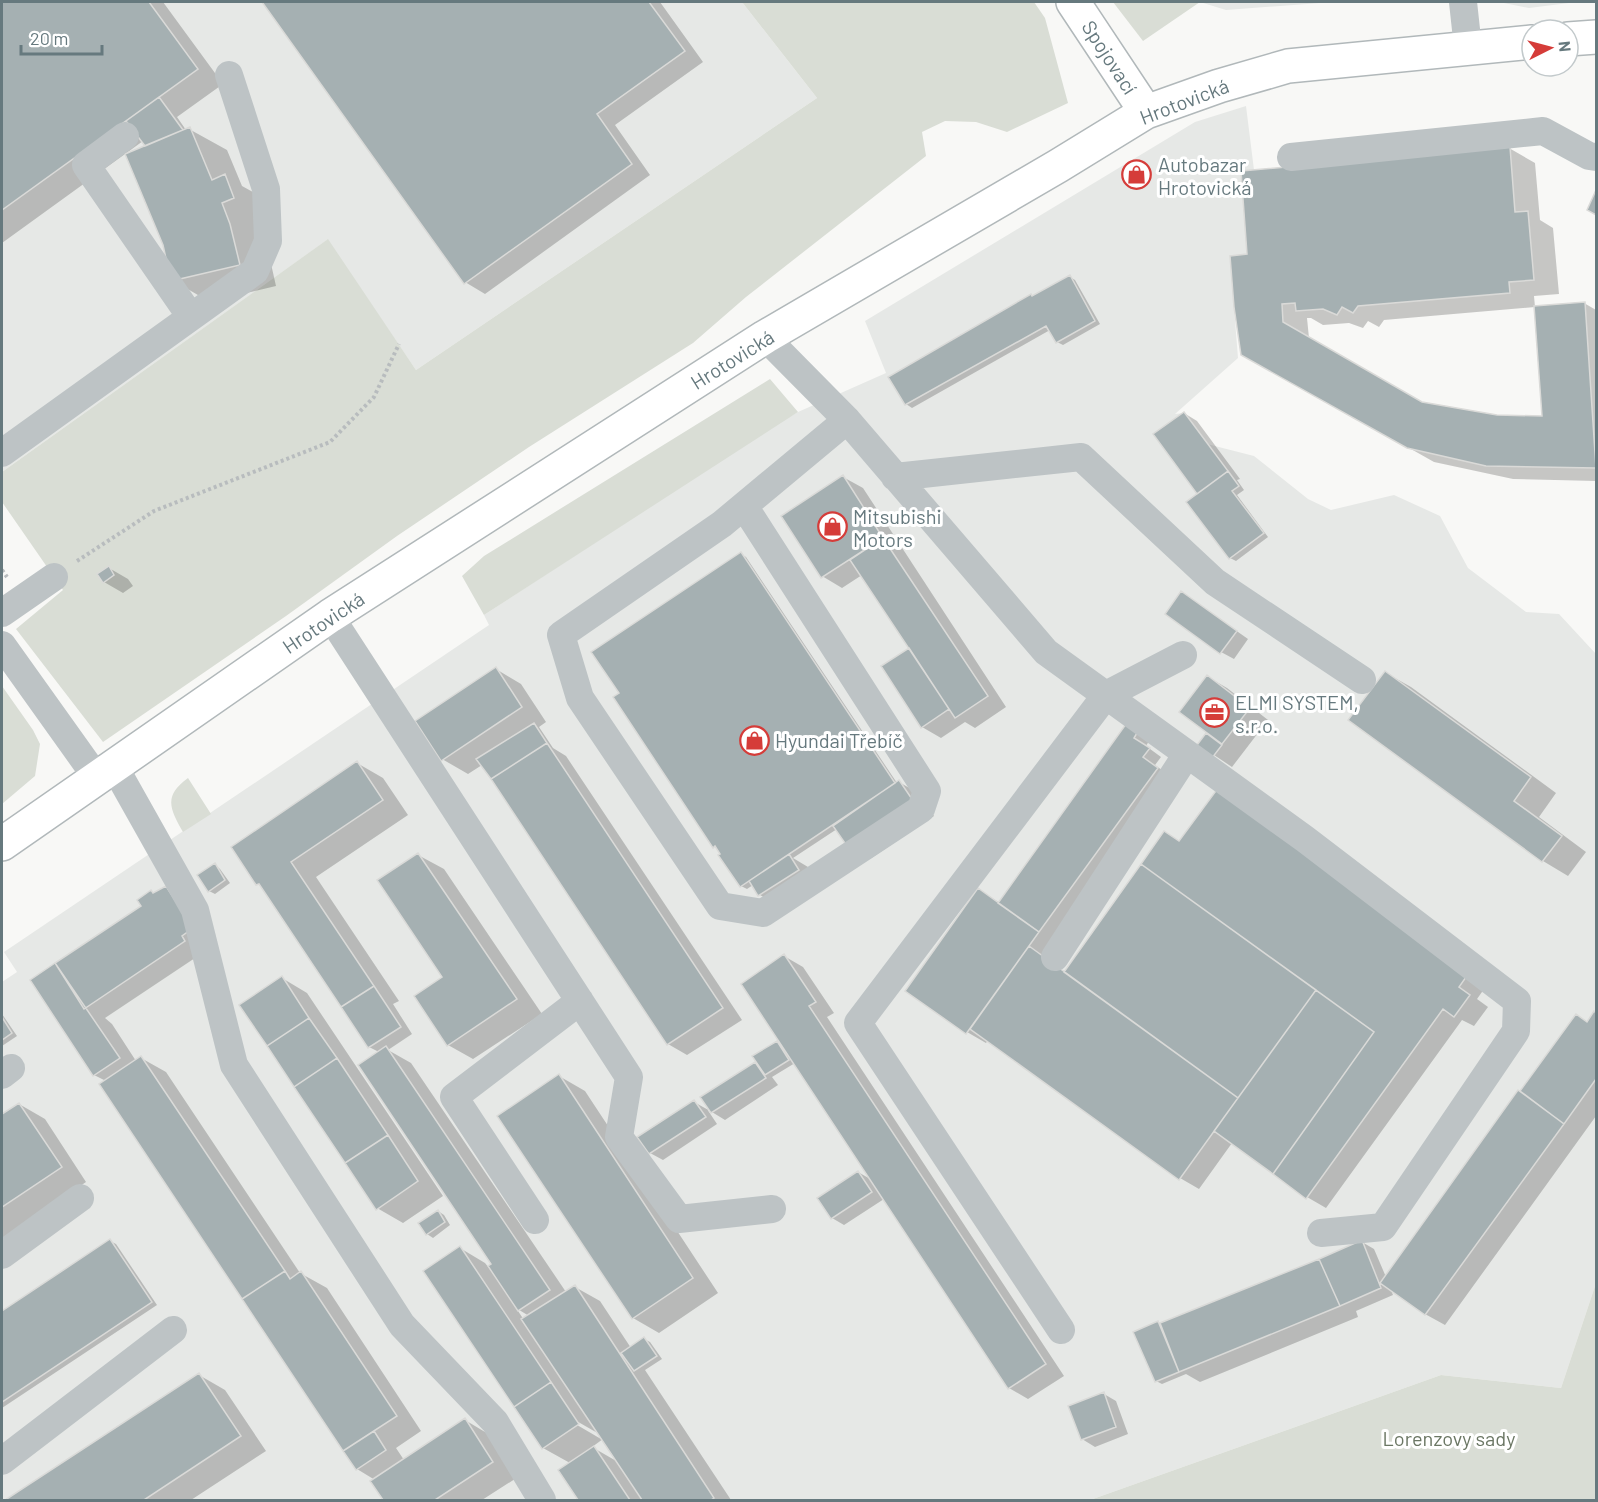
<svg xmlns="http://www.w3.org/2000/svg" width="1598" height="1502" font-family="Barlow,sans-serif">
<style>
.built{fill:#e6e8e6}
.green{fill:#d9ddd5}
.shadow{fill:#0003;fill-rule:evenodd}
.building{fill:#a5b0b2;stroke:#dadad8;stroke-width:1.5}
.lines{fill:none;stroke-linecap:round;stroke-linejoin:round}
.major-casing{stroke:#b1b8ba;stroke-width:36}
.path{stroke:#b8bcbe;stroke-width:4;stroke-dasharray:3 3;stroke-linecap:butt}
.minor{stroke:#bdc3c5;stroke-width:28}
.major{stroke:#fff;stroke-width:33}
.labels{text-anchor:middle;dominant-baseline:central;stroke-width:6;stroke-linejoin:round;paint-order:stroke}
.street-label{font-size:20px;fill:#66797e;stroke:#fff}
.poi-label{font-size:20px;fill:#66797e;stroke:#fff;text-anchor:start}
.park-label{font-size:20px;fill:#6b7764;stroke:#fff}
</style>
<rect width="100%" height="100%" fill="#f8f8f6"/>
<path class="built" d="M2 2H742L817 98 416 370 327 240 2 472Z
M1200 2H1334L1226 10Z
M1499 2H1577L1529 8Z
M1246 106 1254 170 1241 171 1247 254 1230 257 1238 358 1175 414 1184 413 1207 444 1254 456 1308 499 1331 510 1394 495 1440 516 1468 568 1526 612 1559 614 1596 654V1283L1561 1388 1441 1375 1090 1500H2V982L17 972 4 952 489 625 484 615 775 425 798 412 886 373 865 321 1195 122Z"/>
<path class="green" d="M742 2H1034L1045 18 1068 103 1007 132 976 122 945 121 922 132 926 156 746 297 693 343 529 447 397 536 286 616 103 742 16 629 63 590 2 502V472L328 239 416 370 817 98Z
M1113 2H1200L1143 41Z
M770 379 798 412 484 615 462 576 484 556Z
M2 686 33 730 40 744 35 776 2 804Z
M188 778 211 814 183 832C170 809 163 796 188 778Z
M1596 1283V1500H1090L1441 1375 1561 1388Z"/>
<path class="shadow" d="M2 2H163L223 84 177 117 186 130 189 129 227 150 242 186 262 197 267 246 276 286 210 302 172 280 164 245 148 146 143 141 2 243Z
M264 2H660L703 62 615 125 650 175 485 294 465 282Z
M1509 148 1535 163 1540 220 1553 228 1559 294 1534 296 1535 307 1584 303 1596 310V481L1513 479 1434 462 1269 369 1249 256ZM1535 307 1543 417H1497L1421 403 1309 338 1307 318H1311L1323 325 1349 323 1363 328 1368 321 1379 327 1384 320Z
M1070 277 1075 280 1100 324 1063 345 1057 342 1050 330 912 408 906 404 1034 297Z
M1184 413 1197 421 1240 479 1237 480 1244 490 1237 495 1268 537 1236 561 1230 558 1199 494Z
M843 477 863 488 1006 707 975 728 965 722 941 738 922 727 911 648 862 575 842 588 822 576Z
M741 554 746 557 897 783 899 782 918 793 934 816 870 859 837 829 793 858 808 867 779 906 760 895 753 885 747 889 741 886 720 850 714 846Z
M109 568 128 579 133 586 123 593 104 582Z
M1194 601 1248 639 1234 659 1221 652Z
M496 669 521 684 546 722 539 727 553 748 566 756 742 1020 687 1055 668 1044 482 765 468 774 442 759Z
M1386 673 1411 687 1556 793 1539 817 1586 852 1568 876 1543 861 1351 720Z
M1208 677 1227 688 1268 720 1232 767 1199 745 1208 732Z
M1126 726 1149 741 1146 746 1161 757 1155 765 1170 776 1047 958 1065 972 1180 842 1489 982 1477 999 1488 1007 1474 1026 1462 1020 1326 1208 1307 1197 1232 1143 1199 1189 1180 1178 988 1040 986 1043 967 1032 979 890 1000 903Z
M357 763 383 778 408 815 316 877 399 1001 393 1004 412 1034 388 1050 411 1063 566 1292 575 1287 600 1301 631 1348 644 1339 650 1342 662 1359 645 1370 731 1500H580L560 1470 570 1463 543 1448 460 1248 485 1263 489 1268 493 1265 379 1052 369 1047 264 888 258 884ZM516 1308 529 1316 524 1320ZM573 1419 601 1435V1439L572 1422ZM603 1439 618 1462 592 1447Z
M418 855 444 869 542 1014 473 1059 448 1045 444 977Z
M215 865 220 869 230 883 215 894 209 891 199 875Z
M151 892 204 952 105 1018 112 1024 136 1061 141 1058 166 1072 300 1273 327 1288 421 1431 396 1448 404 1460 465 1420 490 1435 518 1477 482 1500H385L372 1482 375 1480 357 1469 101 1084 106 1081 94 1075 32 981 143 906Z
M784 956 803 967 834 1013 827 1017 1064 1376 1028 1399 1009 1388 884 1199 844 1225 832 1218 858 1172 872 1180 795 1063 772 1077 778 1085 725 1120 707 1109 717 1124 663 1160 650 1153 694 1102 712 1112 755 1064 761 1067 777 1042 784 1046Z
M282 978 307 993 443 1196 403 1223 377 1208Z
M1595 1013 1596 1014V1116L1445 1325 1425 1314 1390 1288 1393 1295 1356 1311 1358 1317 1200 1382 1186 1374 1162 1384 1156 1381 1158 1323 1161 1324 1362 1242 1374 1249 1386 1277 1576 1016 1588 1022Z
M2 1014 17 1036 2 1046Z
M559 1076 585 1091 718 1293 659 1333 633 1318Z
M19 1104 45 1119 86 1182 2 1239V1116Z
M438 1211 444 1215 450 1225 433 1238 427 1234 420 1223Z
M110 1241 116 1244 157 1305 2 1408V1313Z
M199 1375 225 1390 266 1451 191 1500H8Z
M1104 1394 1116 1401 1128 1434 1095 1447 1082 1439Z"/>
<path class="building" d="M2 2H149L198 69 2 210Z
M262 2H649L685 51 597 114 632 164 464 284Z
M159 97 183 130 145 146 126 121Z
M190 127 212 180 225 174 234 198 222 203 230 224 240 265 171 281 163 245 125 154Z
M1510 147 1515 212 1528 211 1534 280 1509 282 1510 293 1358 306 1353 313 1342 307 1337 315 1323 309 1296 311 1295 303 1282 304 1283 322 1422 402 1497 415 1542 416 1534 306 1585 302 1596 468 1486 466 1407 448 1241 355 1234 307 1230 256 1247 254 1241 171Z
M1596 190V215L1587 210Z
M1070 275 1095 321 1056 343 1046 326 905 405 888 377 1031 294 1032 296Z
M1184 412 1228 471 1197 494 1153 434Z
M1228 471 1239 486 1232 491 1264 533 1229 559 1186 502Z
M843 475 883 538 821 578 781 516Z
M883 538 988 696 955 718 850 560Z
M741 552 895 783 740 887 718 855 720 854 715 846 713 848 613 697 619 693 591 652Z
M109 566 114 575 103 583 97 574Z
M1181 591 1237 631 1220 654 1165 614Z
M909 648 949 709 921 728 881 666Z
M496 667 522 707 441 761 415 721Z
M1385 671 1531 777 1514 801 1562 836 1542 862 1348 720Z
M1207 675 1250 708 1222 744 1179 712Z
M534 723 547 743 491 779 476 759Z
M1126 724 1137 733 1134 738 1150 748 1143 757 1158 768 1039 932 998 903Z
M1206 733 1222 745 1212 758 1197 745Z
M547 743 723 1008 667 1045 491 779Z
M357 761 383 800 291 862 374 986 341 1007 259 884 256 885 231 847Z
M899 780 916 805 849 849 833 826Z
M1218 788 1471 970 1459 987 1470 995 1454 1017 1443 1009 1306 1199 1273 1174 1374 1032 1141 864 1164 831 1179 841Z
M418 853 517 999 447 1046 414 996 442 977 377 880Z
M789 854 799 870 758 896 749 881Z
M215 863 225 880 208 892 197 875Z
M1141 864 1316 990 1238 1098 1064 972Z
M166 886 193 928 182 936 185 941 84 1009 55 963 141 906 137 900 151 890 153 893Z
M978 888 1039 932 966 1034 905 991Z
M1029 946 1238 1098 1179 1180 970 1029Z
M784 954 816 1002 809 1006 1046 1364 1008 1389 741 984Z
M55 963 120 1058 93 1076 30 980Z
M282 976 309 1018 267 1046 239 1005Z
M374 986 401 1027 368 1048 341 1007Z
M1316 990 1374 1032 1273 1174 1214 1131Z
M1594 1011 1596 1013V1079L1564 1124 1520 1091 1576 1014 1587 1022Z
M2 1017 12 1033 2 1040Z
M309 1018 337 1058 294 1087 267 1046Z
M777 1041 789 1060 765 1075 752 1056Z
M386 1046 550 1290 518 1311 488 1266 491 1264 358 1065Z
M141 1056 285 1271 242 1299 99 1084Z
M337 1058 388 1135 345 1163 294 1087Z
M755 1062 766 1078 711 1113 700 1097Z
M559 1074 693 1278 632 1319 497 1116Z
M1518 1090 1564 1124 1425 1315 1380 1283Z
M694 1100 706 1117 649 1154 637 1137Z
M19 1103 62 1167 2 1207V1114Z
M388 1135 418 1181 376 1210 345 1163Z
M858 1171 872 1192 831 1219 817 1198Z
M438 1210 445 1222 426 1235 418 1223Z
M110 1239 152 1302 2 1402V1311Z
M1362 1240 1381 1288 1340 1306 1319 1259Z
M460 1246 551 1382 514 1407 423 1271Z
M1319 1259 1340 1306 1179 1372 1160 1323Z
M285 1271 290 1279 301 1271 397 1416 343 1451 242 1299Z
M575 1285 714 1498 711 1500H642L521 1319Z
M1158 1321 1179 1372 1155 1382 1133 1332Z
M644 1337 657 1356 634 1371 621 1353Z
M199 1373 241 1436 144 1500H5Z
M551 1382 579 1424 542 1449 514 1407Z
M1104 1392 1116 1427 1081 1440 1068 1406Z
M465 1418 493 1462 435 1500H383L370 1481Z
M374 1431 386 1450 356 1470 343 1451Z
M594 1446 630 1500H578L558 1470Z"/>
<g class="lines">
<defs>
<path id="major" d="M1073 2 1146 112
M1568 39 1596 37
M2 844 330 616 765 337 1058 166 1146 112 1219 86 1288 66 1532 42"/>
</defs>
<use href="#major" class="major-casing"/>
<path class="path" d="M77 561 154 511 330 442 374 397 399 344
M2 570 7 577"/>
<path class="minor" d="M1463 2 1468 48
M125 136 86 165 191 317
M1291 157 1543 131 1589 156 1596 157
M765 337 847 420 1046 652 1305 839 1517 1001 1516 1031 1383 1227 1321 1233
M2 453 255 271 268 241 266 189 229 75
M895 477 1081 457 1215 582 1362 680
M744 506 927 791 921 809 763 913 720 906 580 698 561 635 722 524 847 420
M2 613 54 577
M330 616 629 1077 619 1137 679 1219 772 1209
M2 645 97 778
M114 766 195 910 234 1065 402 1325 495 1422 542 1500
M1055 957 1187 754
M2 1075 11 1068
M535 1220 454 1097 580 1001
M2 1255 80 1198
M1061 1330 858 1023 1106 695 1183 655
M2 1461 173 1330"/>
<use href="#major" class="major"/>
</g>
<defs>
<symbol id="shop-ring" viewBox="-11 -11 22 22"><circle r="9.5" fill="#fff" stroke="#d53c39" stroke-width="1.5"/><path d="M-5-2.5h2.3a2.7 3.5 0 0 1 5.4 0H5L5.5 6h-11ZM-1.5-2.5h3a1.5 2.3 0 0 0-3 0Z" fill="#d53c39"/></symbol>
<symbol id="office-ring" viewBox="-11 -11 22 22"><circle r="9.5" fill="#fff" stroke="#d53c39" stroke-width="1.5"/><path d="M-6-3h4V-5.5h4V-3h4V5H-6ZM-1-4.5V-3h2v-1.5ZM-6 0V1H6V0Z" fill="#d53c39"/></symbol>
</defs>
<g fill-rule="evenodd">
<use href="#shop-ring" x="1120" y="158" width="33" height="33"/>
<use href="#shop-ring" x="816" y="510" width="33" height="33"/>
<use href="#office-ring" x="1198" y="696" width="33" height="33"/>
<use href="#shop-ring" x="738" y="724" width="33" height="33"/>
</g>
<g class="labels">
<g class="street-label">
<text transform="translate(1110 57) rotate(57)">Spojovací</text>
<text transform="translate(1184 101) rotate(-21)">Hrotovická</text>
<text transform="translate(732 359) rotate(-32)">Hrotovická</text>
<text transform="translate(323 622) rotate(-34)">Hrotovická</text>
</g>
<g class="poi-label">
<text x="1158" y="164">Autobazar<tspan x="1158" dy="23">Hrotovická</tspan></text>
<text x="853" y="516">Mitsubishi<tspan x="853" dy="23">Motors</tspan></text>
<text x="1235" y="702">ELMI SYSTEM,<tspan x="1235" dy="23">s.r.o.</tspan></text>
<text x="775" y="740">Hyundai Třebíč</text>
</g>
<g class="park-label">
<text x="1449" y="1438">Lorenzovy sady</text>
</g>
</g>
<rect width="1598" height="1502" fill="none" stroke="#66797e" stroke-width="6"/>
<g transform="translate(1550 48) rotate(84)"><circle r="28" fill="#ffffff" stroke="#c2c9cb" stroke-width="1.5"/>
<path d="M0-4.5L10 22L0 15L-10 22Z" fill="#d53c39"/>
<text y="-9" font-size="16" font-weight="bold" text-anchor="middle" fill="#66797e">N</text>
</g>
<path d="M21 45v9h81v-9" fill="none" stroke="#66797e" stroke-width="3"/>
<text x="30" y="45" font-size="18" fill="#66797e" stroke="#ffffff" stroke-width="4.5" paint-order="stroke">20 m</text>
</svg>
